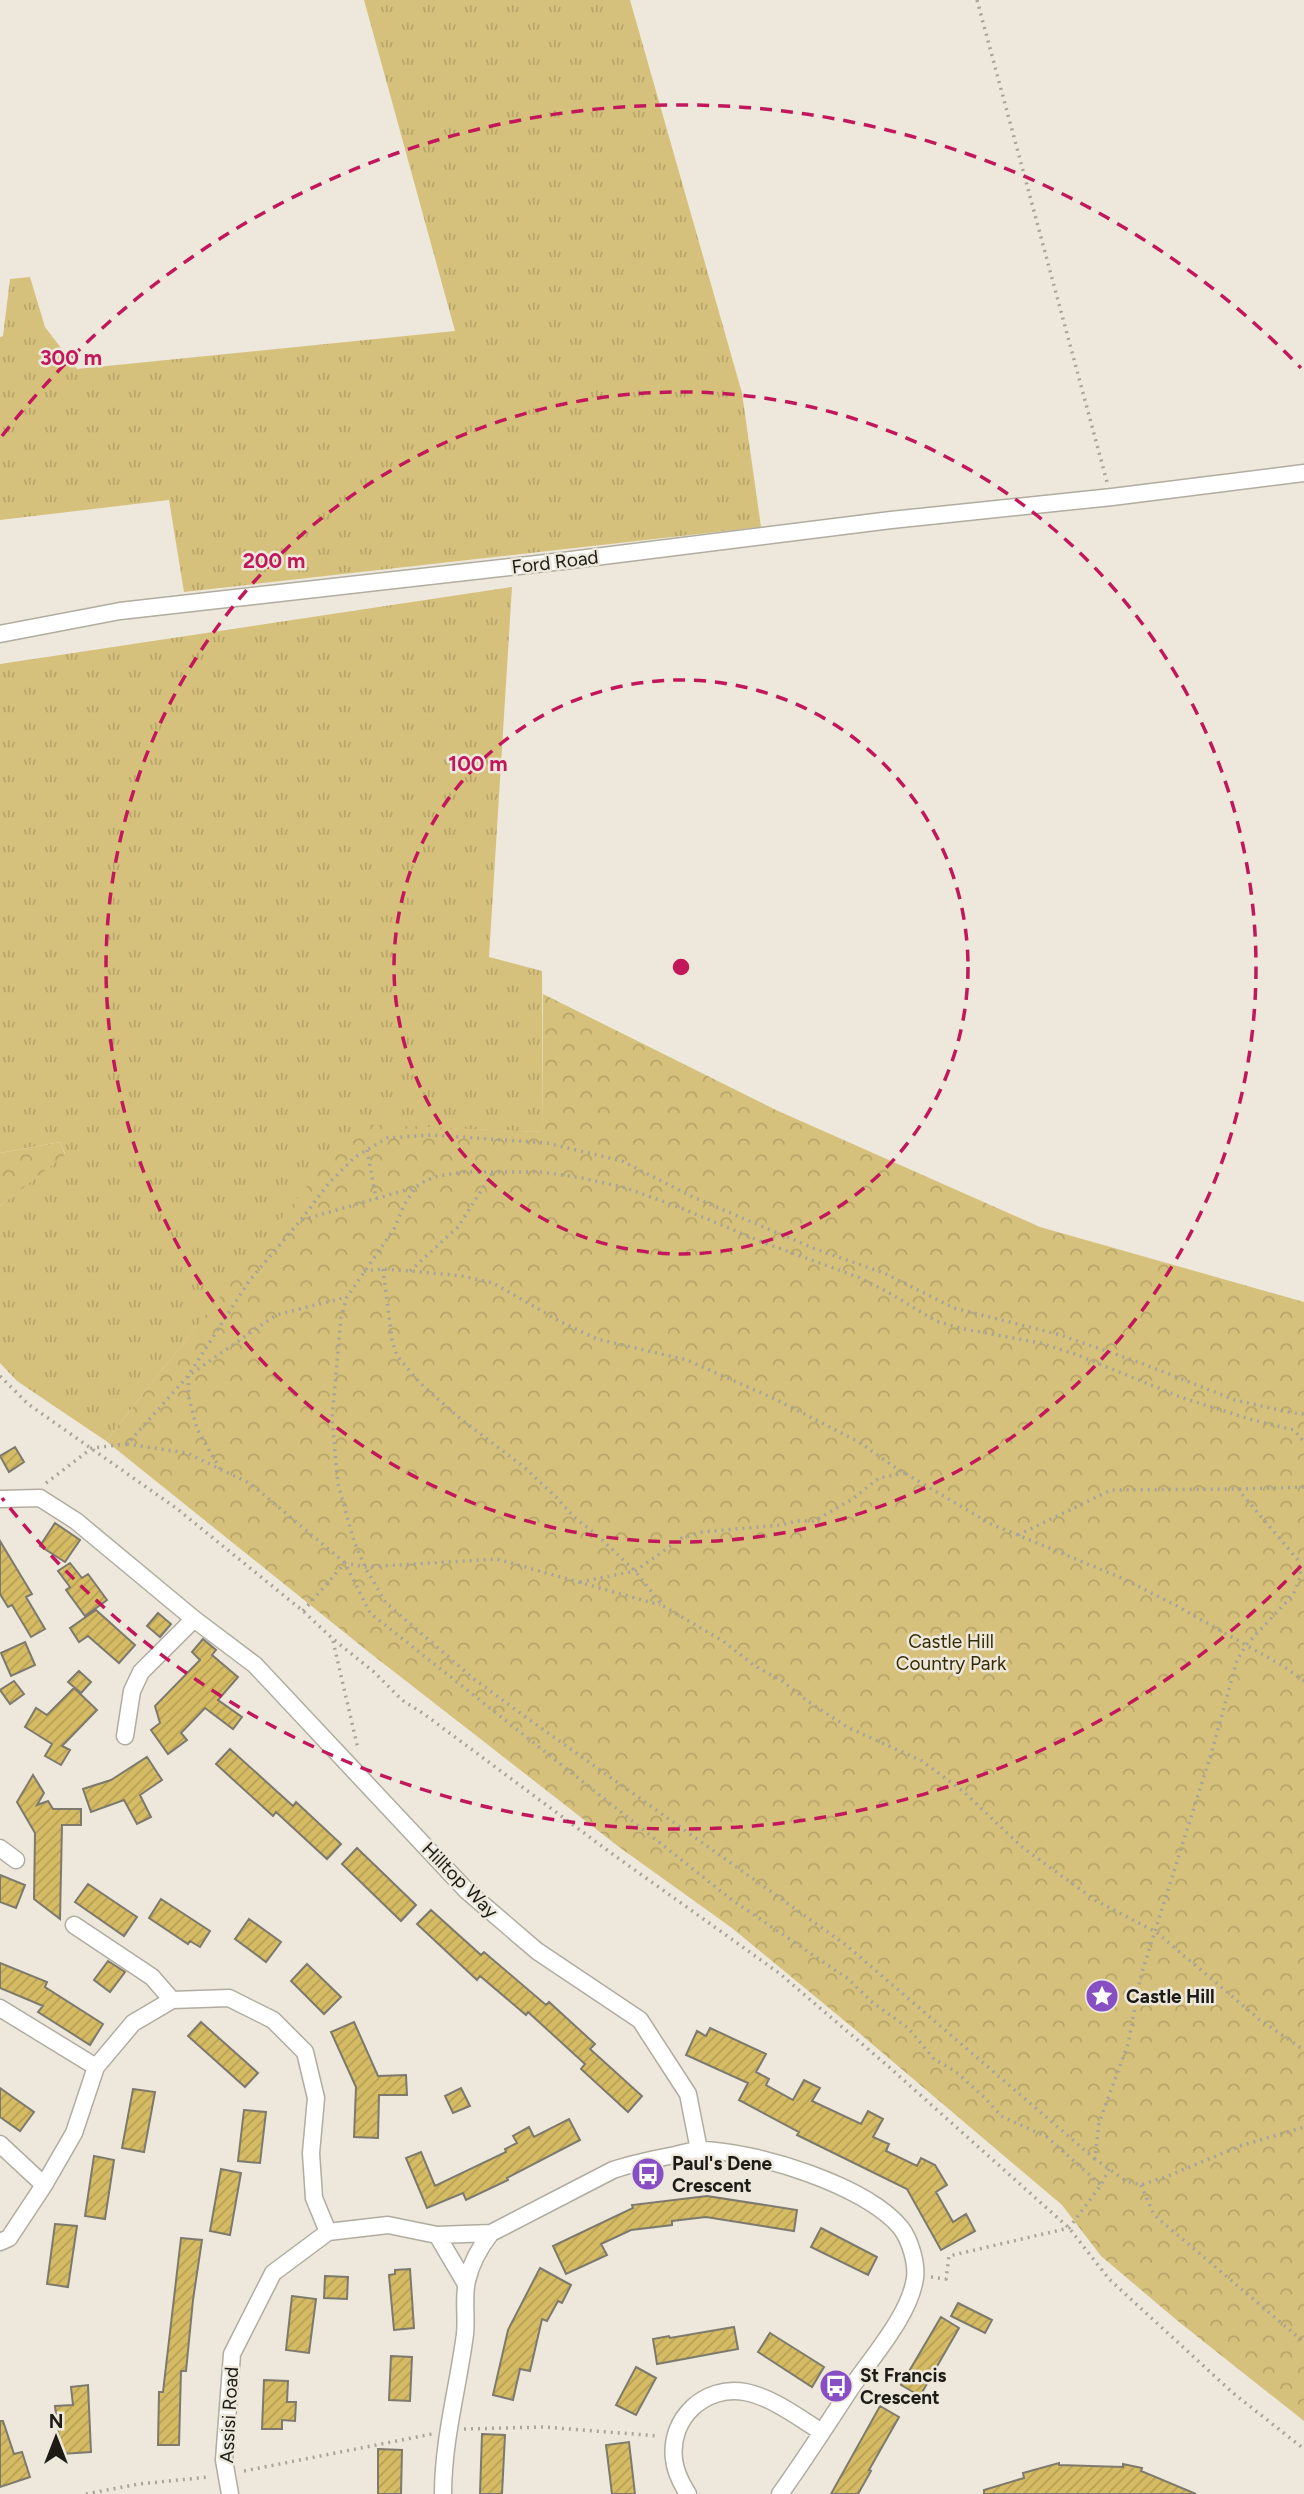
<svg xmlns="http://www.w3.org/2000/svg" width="1304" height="2494" font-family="Figtree,sans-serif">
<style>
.grass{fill:url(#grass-tufts)}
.forest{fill:url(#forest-crowns)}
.building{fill:url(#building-hatch);stroke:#7d7a6d;stroke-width:2}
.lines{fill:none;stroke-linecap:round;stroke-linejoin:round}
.street-casing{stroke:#b0ac9f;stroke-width:19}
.path{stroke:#a7a499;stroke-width:3.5;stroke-dasharray:2 5;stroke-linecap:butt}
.street{stroke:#fff;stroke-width:16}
.ring{fill:none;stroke:#c2185b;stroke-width:3.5;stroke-dasharray:12 9}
.labels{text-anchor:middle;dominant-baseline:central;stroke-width:5;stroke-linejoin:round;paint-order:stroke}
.street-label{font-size:19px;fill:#1c1b16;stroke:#ede8db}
.park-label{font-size:19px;fill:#352a02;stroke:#ede8db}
.poi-label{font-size:19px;font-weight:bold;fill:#1c1b16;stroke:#ede8db;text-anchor:start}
.centre{fill:#c2185b;stroke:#ede8db;stroke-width:3.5}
.ring-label{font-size:21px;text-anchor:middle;font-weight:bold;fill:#c2185b;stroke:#ede8db;stroke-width:5;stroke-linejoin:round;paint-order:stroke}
</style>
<defs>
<pattern id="grass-tufts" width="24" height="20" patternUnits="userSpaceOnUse" patternTransform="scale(1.75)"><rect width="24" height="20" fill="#d6c17c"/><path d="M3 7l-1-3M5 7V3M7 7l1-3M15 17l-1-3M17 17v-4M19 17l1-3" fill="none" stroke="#b7a56a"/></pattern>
<pattern id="forest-crowns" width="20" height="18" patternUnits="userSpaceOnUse" patternTransform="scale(1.75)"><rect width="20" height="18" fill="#d6c17c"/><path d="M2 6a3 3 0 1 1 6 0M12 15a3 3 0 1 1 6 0" fill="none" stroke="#b7a56a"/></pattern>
<pattern id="building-hatch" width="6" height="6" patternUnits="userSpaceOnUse" patternTransform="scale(1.75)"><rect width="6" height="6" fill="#d5bb63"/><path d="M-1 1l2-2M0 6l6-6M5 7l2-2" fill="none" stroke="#b6a055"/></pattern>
</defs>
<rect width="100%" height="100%" fill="#ede8db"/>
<path class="grass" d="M364 0H630L742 393 761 527 184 592 169 500 0 520V337L3 336 10 279 30 277 45 327 77 369 455 331Z
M512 587 489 957 542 971 543 1132 356 1125 106 1441 17 1381 0 1363V1206L65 1154 60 1142 0 1153V664Z"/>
<path class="forest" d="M543 994 776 1110 1040 1227 1304 1302V2421L1179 2322 1101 2256 1062 2205 852 2027 732 1928 619 1847 370 1653 106 1441 356 1124 543 1132Z
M60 1142 65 1155 0 1206V1153Z"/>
<path class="building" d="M15 1447 24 1462 9 1472 0 1456Z
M55 1523 80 1540 65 1562 40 1546Z
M0 1541 32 1594 26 1597 45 1629 31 1637 12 1605 8 1607 0 1594Z
M70 1563 82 1578 88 1574 107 1600 85 1616 66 1590 70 1587 58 1571Z
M96 1610 135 1645 119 1663 88 1636 79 1642 70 1628Z
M158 1613 171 1624 160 1637 147 1626Z
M203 1639 216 1650 212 1655 238 1677 218 1700 242 1717 233 1729 205 1708 181 1733 187 1740 168 1754 151 1730 160 1723 155 1706 200 1660 192 1652Z
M25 1642 35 1665 11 1676 1 1653Z
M79 1671 91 1682 81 1693 68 1682Z
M14 1681 24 1694 10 1704 0 1690Z
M74 1688 97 1710 62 1746 70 1750 61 1765 45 1756 52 1744 25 1727 36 1708 47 1715Z
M230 1749 293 1806 296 1802 341 1844 327 1859 276 1812 273 1816 216 1764Z
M147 1757 162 1780 140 1795 151 1817 137 1824 124 1800 91 1812 83 1789 111 1780Z
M33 1775 44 1793 37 1805 48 1801 53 1809H81V1825H62L60 1919 34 1899 35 1833 17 1802Z
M357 1848 416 1905 401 1921 342 1864Z
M0 1875 25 1885 16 1908 0 1902Z
M88 1884 137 1917 124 1936 75 1902Z
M161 1899 210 1931 200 1947 190 1941 188 1944 149 1918Z
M431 1910 481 1955 484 1952 546 2005 549 2002 595 2044 590 2049 642 2096 628 2112 581 2069 585 2064 528 2012 526 2015 480 1976 477 1980 417 1924Z
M249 1919 281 1942 266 1962 235 1939Z
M108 1961 125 1972 110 1992 94 1980Z
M0 1963 47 1982 45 1987 103 2024 90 2045 38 2012 43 2006 0 1988Z
M307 1964 341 1997 324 2014 291 1981Z
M201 2022 258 2073 245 2087 188 2036Z
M354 2022 378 2076 406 2075 407 2095H379L378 2138 354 2137 356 2087 331 2032Z
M710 2028 766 2054 756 2072 769 2079 766 2085 793 2100 804 2080 820 2088 812 2101 861 2124 868 2111 883 2119 873 2137 889 2144 886 2151 917 2166 921 2158 935 2165 947 2185 936 2192 953 2222 966 2214 975 2231 941 2250 907 2189 797 2135 799 2132 739 2100 748 2083 686 2055 697 2031 706 2036Z
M0 2088 34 2112 20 2131 0 2117Z
M461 2088 470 2106 453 2113 445 2096Z
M133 2089 155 2092 144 2152 122 2148Z
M244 2110 266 2112 260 2163 238 2161Z
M569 2119 580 2140 507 2178 508 2180 466 2200 463 2193 427 2208 406 2158 421 2152 435 2186 506 2152 505 2149 517 2143 513 2136 529 2127 534 2137Z
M94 2156 114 2160 105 2219 85 2216Z
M221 2169 241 2173 230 2235 210 2231Z
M707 2196 797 2210 794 2231 706 2217 672 2221V2225L631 2230 601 2244 607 2255 566 2274 553 2246 633 2208 632 2205Z
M55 2224 77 2226 68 2287 47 2284Z
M821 2228 877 2257 868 2275 811 2247Z
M181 2238 202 2240 193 2300 186 2371H181L179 2445H158L159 2392H163Z
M540 2268 571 2285 562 2303 558 2301 547 2321 542 2319 530 2371 520 2369 513 2400 493 2395 508 2330Z
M410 2269 414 2328 394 2330 389 2275 395 2274V2270Z
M325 2276 348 2277 347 2299 324 2298Z
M292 2296 316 2299 309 2353 286 2350Z
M958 2303 992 2320 985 2333 951 2316Z
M941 2317 959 2328 920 2396 901 2385Z
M734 2327 738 2349 657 2364 653 2339 669 2336 670 2338Z
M770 2333 824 2367 812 2387 758 2352Z
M391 2356 412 2357 410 2401 389 2400Z
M636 2367 656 2378 636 2415 616 2405Z
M264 2380 288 2381 287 2402H296L295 2421 282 2420V2429H262Z
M88 2385 91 2452 61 2454 55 2406 73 2405 71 2387Z
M880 2406 899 2417 869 2470 871 2471 858 2494H831Z
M0 2421H3L14 2454 22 2452 30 2477 0 2487Z
M482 2434 505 2435 502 2494H480Z
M629 2442 635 2494H612L606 2445Z
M378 2449 402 2450 401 2494H378Z
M1059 2463V2465L1123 2467V2464L1142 2468 1141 2471 1196 2494H984V2490L1024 2478 1023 2473Z"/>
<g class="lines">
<defs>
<path id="street" d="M0 634 120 611 563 561 891 520 1112 497 1304 473
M0 1499 40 1498 76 1521 194 1619 255 1665 467 1891 537 1951 640 2020 688 2094 699 2150
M125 1736 132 1691 141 1672 194 1619
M0 1848 16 1860
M74 1925 152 1977 172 2000
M0 2008 96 2067
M0 2144 44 2185
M437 2235 466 2284
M0 2242 9 2238 44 2185 74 2133 96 2067 133 2023 172 2000 229 1998 273 2020 305 2052 316 2098 311 2153 314 2198 328 2232
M230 2494 224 2460 232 2354 273 2273 328 2232 388 2225 437 2235 491 2233
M443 2494C443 2440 458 2388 465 2334 467 2317 463 2298 467 2281 471 2263 480 2247 491 2233L613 2170C634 2163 654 2159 675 2155 684 2153 693 2150 701 2150 755 2151 866 2185 901 2228 910 2240 917 2263 915 2278 910 2315 872 2357 851 2388 828 2423 805 2459 780 2494
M688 2494C681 2483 675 2472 674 2459 669 2418 705 2385 745 2392 772 2397 799 2418 822 2432"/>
</defs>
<use href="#street" class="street-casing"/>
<path class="path" d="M977 0 1107 482
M367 1150 376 1199
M302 1220 416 1187
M383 1269 392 1340 397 1356 420 1383 457 1416 525 1468 556 1497 574 1517 598 1536 635 1571 663 1606 723 1641 755 1666 782 1681 809 1702 847 1727 922 1761 964 1792 1022 1847 1095 1900 1156 1932 1260 2020 1304 2050
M364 1271 383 1269 411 1271 462 1276 493 1283 561 1322 597 1339 687 1360 777 1400 859 1442 896 1468 991 1524 1124 1579 1177 1606 1283 1666 1304 1681
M410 1271 458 1227 493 1172
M0 1376 28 1404 176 1508 303 1611 333 1639 374 1672 402 1700 424 1714 611 1853 779 1973 889 2067 1069 2228 1109 2279 1233 2393 1304 2449
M127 1444 187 1453 251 1484 345 1563 370 1613 732 1900 847 1978 872 2002 908 2028 934 2059 955 2071 984 2097 1001 2116 1047 2137 1101 2185
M220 1469 197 1429 189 1398 188 1376 249 1281 300 1221 329 1183 355 1157 387 1138 431 1135 547 1143 622 1161 691 1196 813 1248 884 1273 954 1308 1057 1334 1141 1363 1235 1400 1293 1413 1304 1414
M46 1483 92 1448 127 1444 188 1376 276 1315 347 1297
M1304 1487 1240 1489 1241 1493 1298 1560 1301 1575 1293 1595 1246 1645 1237 1660 1212 1751 1141 1975 1128 2044 1099 2123 1095 2159 1126 2181 1141 2185 1168 2176 1240 2146 1304 2127
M1018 1535 1111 1490 1240 1489
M580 1582 635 1571 682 1538 702 1532 781 1525 796 1521H814L851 1500 879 1478 905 1473
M303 1611 345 1563 365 1567 497 1559 660 1605
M333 1641 358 1749
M1095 2159 846 1945 527 1718 474 1679 386 1603 365 1567 354 1541 338 1484 332 1419 341 1317 347 1297 394 1229 404 1205 416 1187 425 1181 438 1176 464 1172H543L582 1178 626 1188 681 1208 762 1242 858 1277 886 1291 936 1321 959 1328 1040 1343 1075 1354 1183 1398 1253 1420 1294 1430 1304 1442
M1141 2185 1154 2215 1304 2342
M931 2277 946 2279 949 2256 1069 2228 1101 2185 1109 2169
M464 2429 544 2427 659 2436
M244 2471 432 2434
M86 2494 139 2484 209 2477"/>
<use href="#street" class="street"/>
</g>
<g class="ring">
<circle cx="681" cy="967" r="287"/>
<circle cx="681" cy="967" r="575"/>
<path d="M1301 1566A862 862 0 0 1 2 1498M2 436A862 862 0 0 1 1301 368"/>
</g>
<defs>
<symbol id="sight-disc" viewBox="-11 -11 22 22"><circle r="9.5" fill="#884fc5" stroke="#ede8db"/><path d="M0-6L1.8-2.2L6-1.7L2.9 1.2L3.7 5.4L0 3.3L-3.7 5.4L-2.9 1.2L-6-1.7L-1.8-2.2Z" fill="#fff"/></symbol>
<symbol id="bus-disc" viewBox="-11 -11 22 22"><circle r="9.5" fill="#884fc5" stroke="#ede8db"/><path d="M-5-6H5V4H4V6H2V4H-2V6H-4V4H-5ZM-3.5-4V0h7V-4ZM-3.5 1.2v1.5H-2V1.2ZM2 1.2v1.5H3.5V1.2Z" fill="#fff"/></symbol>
</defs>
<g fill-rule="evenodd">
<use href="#sight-disc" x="1083" y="1977" width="38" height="38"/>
<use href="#bus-disc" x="629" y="2155" width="38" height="38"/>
<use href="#bus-disc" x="817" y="2367" width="38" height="38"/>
</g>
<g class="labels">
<g class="street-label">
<text transform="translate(555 562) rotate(-7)">Ford Road</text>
<text transform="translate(460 1880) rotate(45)">Hilltop Way</text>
<text transform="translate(229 2415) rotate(-87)">Assisi Road</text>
</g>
<g class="park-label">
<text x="951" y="1641">Castle Hill<tspan x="951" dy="22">Country Park</tspan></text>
</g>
<g class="poi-label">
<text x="1126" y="1996">Castle Hill</text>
<text x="672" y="2163">Paul's Dene<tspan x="672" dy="22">Crescent</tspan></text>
<text x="860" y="2375">St Francis<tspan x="860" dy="22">Crescent</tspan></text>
</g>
</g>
<circle cx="681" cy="967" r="10" class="centre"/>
<g class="ring-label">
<text x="71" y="365">300 m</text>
<text x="274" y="568">200 m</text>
<text x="478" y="771">100 m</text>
</g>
<g transform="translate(56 2438)" stroke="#ede8db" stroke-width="5" paint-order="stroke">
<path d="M0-5L12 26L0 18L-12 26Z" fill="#1c1b16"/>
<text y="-10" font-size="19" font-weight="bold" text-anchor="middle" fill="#1c1b16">N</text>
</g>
</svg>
